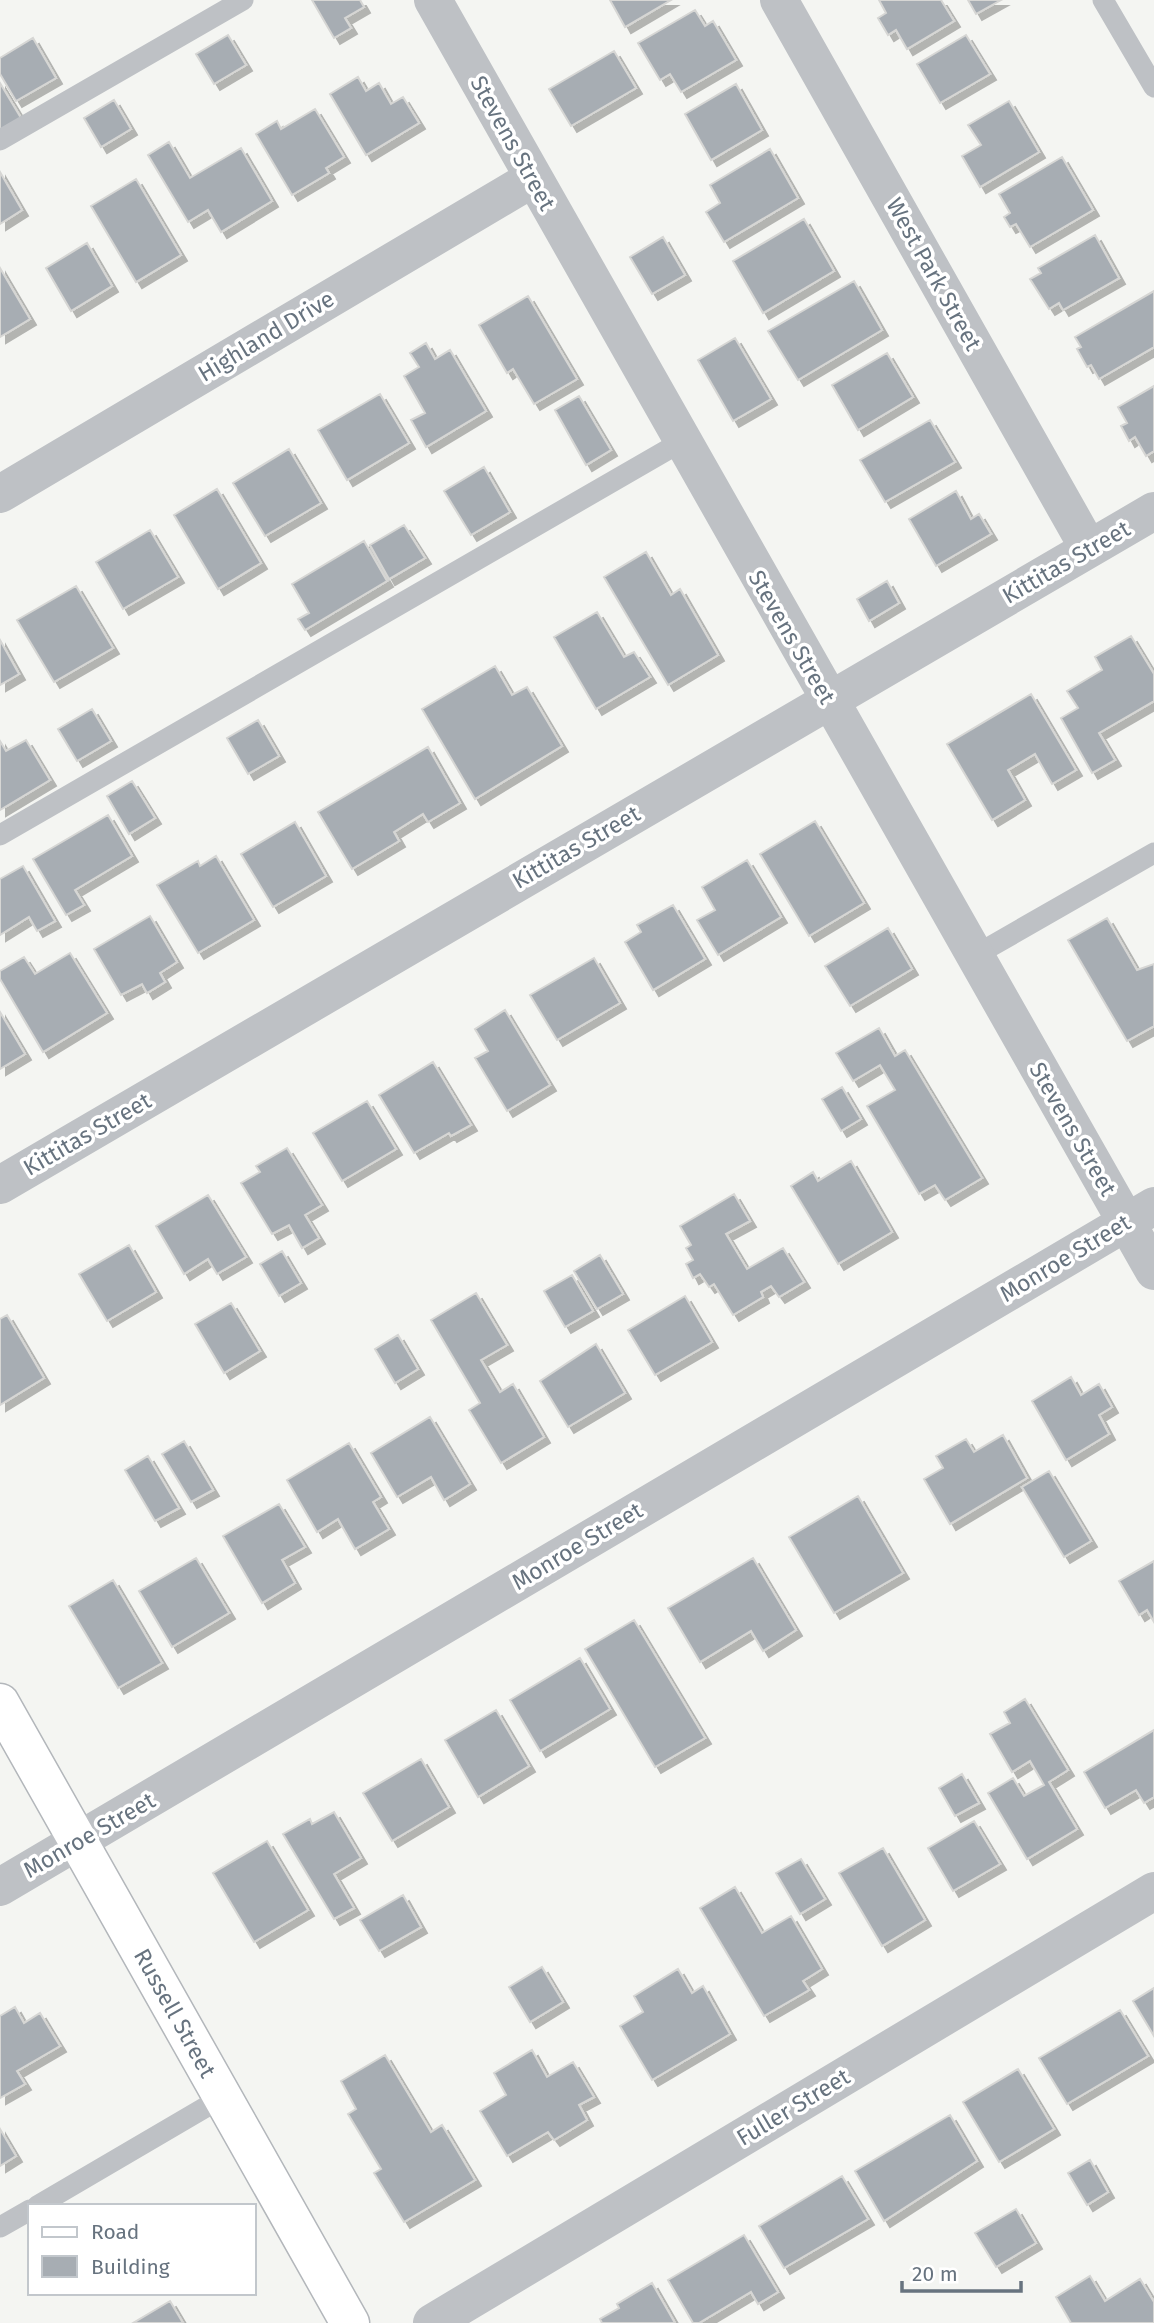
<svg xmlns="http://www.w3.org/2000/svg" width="1154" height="2323" font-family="'Fira Sans',sans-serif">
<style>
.building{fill:#a7adb3;stroke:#d6d6d4;stroke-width:2;filter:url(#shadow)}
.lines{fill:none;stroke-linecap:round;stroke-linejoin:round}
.secondary-casing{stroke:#b3b7bb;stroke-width:41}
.lane{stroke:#bec1c5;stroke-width:21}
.street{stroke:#bec1c5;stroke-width:38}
.secondary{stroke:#fff;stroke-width:38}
.labels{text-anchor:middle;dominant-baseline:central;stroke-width:7;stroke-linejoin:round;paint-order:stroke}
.street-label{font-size:23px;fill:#67737f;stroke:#fff}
</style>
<defs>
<filter id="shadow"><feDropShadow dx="6" dy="6" stdDeviation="0" flood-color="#0004"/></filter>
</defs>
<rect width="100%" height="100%" fill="#f4f5f2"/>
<path class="building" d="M312 0H360L364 7 345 18 351 28 334 38Z
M610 0H671L625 27Z
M879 0H941L954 21 907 49 896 30 888 35 878 18 886 13Z
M968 0H1001L976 14Z
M695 10 705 26 713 21 736 60 681 92 670 74 660 80 638 43Z
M228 35 246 65 214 84 196 54Z
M966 35 990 74 940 103 917 64Z
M33 38 56 78 16 101 0 74V58Z
M614 51 636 88 571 126 549 89Z
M358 77 366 91 379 83 391 104 403 97 419 123 366 155 330 94Z
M0 83 21 118 0 131Z
M736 84 762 130 711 160 685 114Z
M114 100 131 129 101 147 84 118Z
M1009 101 1039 152 980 187 962 156 981 145 968 125Z
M315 109 344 157 326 168 329 173 292 195 256 134 277 121 281 129Z
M169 142 190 178 241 148 272 201 221 232 208 210 188 222 148 155Z
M770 149 798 198 724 242 706 212 720 203 710 185Z
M1062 157 1093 210 1030 247 1016 224 1010 227 1004 217 1010 213 999 194Z
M0 172 22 210 0 224Z
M136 179 181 255 136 282 91 206Z
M804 219 834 271 763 313 733 261Z
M1095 235 1119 278 1063 310 1059 303 1049 309 1030 279 1041 273 1038 268Z
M663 237 685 275 652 294 630 257Z
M87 243 112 286 71 311 46 268Z
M0 268 30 319 0 337Z
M854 281 882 330 798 380 768 331Z
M1154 291V347L1099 379 1091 365 1087 367 1077 349 1081 347 1075 337Z
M528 296 577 379 534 404 513 369 507 373 479 325Z
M735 338 771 399 733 421 698 360Z
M426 343 435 359 450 350 486 411 426 447 411 420 425 413 404 376 419 367 410 353Z
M887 353 913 397 858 430 832 385Z
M1154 386V451L1146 456 1135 437 1129 441 1121 426 1127 423 1118 407Z
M380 394 409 443 347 480 318 430Z
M579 396 611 450 586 465 555 410Z
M930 420 955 462 885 502 860 460Z
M289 449 321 503 265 536 233 483Z
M484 467 510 512 471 535 444 491Z
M217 489 261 563 218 589 174 515Z
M956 491 971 519 979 514 991 534 936 566 909 519Z
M404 525 425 558 389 579 370 545Z
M150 530 178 577 123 609 96 562Z
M364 541 387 581 305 630 298 619 309 613 292 584Z
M646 552 671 595 680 589 718 655 668 685 604 577Z
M887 581 899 603 869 621 857 599Z
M76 586 113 648 54 682 17 620Z
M597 612 624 657 634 652 650 677 596 709 554 637Z
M1131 636 1154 674V701L1099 733 1115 760 1092 773 1061 718 1078 708 1067 691 1102 670 1095 657Z
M0 640 19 674 0 685Z
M495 666 512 695 527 687 562 746 475 799 422 709Z
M1031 694 1076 770 1052 784 1035 754 1008 770 1025 800 992 820 947 744Z
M92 709 111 741 77 761 58 729Z
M258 720 279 756 248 774 227 738Z
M26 740 50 780 0 810V741L6 751Z
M428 747 460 803 428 822 423 814 394 832 399 841 352 869 318 812Z
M132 781 155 818 129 834 107 796Z
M108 815 132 856 75 890 84 905 66 915 33 859Z
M815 821 864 903 809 936 760 854Z
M295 822 326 876 273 907 241 854Z
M216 856 254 920 198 953 157 885 198 861 200 866Z
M747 860 781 917 718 955 697 920 715 910 702 887Z
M23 866 55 921 37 931 29 917 0 935V879Z
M673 905 705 959 653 990 625 942 641 932 637 925Z
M150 916 177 962 160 973 165 982 147 993 142 984 121 995 94 949Z
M1107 918 1137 970 1154 964V1026L1127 1041 1068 940Z
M888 928 912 969 850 1006 825 966Z
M70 953 107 1013 43 1052 0 979V971L24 957 35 974Z
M594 958 620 1003 557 1040 530 995Z
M505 1010 550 1085 507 1111 475 1058 488 1051 475 1029Z
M0 1012 25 1054 0 1069Z
M879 1028 895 1056 905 1050 982 1178 945 1200 935 1185 919 1194 867 1106 895 1090 880 1065 853 1081 836 1053Z
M433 1062 471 1125 451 1136 449 1133 414 1153 379 1095Z
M842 1087 861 1119 841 1131 822 1099Z
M367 1101 396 1149 342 1181 313 1133Z
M287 1148 322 1205 305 1215 319 1238 302 1248 289 1225 272 1234 241 1183 260 1172 256 1166Z
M851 1161 892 1232 838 1264 791 1186 813 1172 818 1181Z
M734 1194 750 1221 726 1234 747 1269 783 1248 804 1282 779 1297 771 1286 761 1292 763 1297 733 1315 714 1284 709 1287 700 1274 693 1278 686 1264 693 1260 686 1248 691 1245 680 1226Z
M208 1195 246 1257 217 1274 208 1259 184 1274 156 1226Z
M129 1245 156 1292 107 1321 79 1274Z
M282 1251 301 1283 279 1296 260 1264Z
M600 1255 623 1294 597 1309 574 1271Z
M572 1275 593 1311 565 1327 544 1291Z
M476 1293 507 1345 481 1360 500 1392 513 1384 544 1437 501 1463 469 1410 480 1403 431 1320Z
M685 1296 712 1342 655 1375 628 1330Z
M231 1303 260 1351 224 1373 195 1324Z
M7 1315 44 1378 0 1405V1319Z
M398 1335 418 1369 395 1383 375 1349Z
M596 1344 625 1393 568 1427 540 1381Z
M1071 1377 1081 1395 1099 1384 1112 1407 1099 1415 1109 1434 1066 1460 1032 1401Z
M430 1417 470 1484 444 1500 431 1477 397 1497 371 1453Z
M1003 1435 1027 1478 950 1524 924 1479 943 1468 936 1456 966 1439 974 1452Z
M184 1441 213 1490 191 1502 162 1454Z
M349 1443 381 1497 373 1502 389 1529 355 1549 338 1519 317 1532 287 1480Z
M148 1456 179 1508 155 1521 125 1470Z
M1049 1471 1091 1541 1064 1557 1022 1487Z
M858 1496 903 1573 834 1613 789 1537Z
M279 1504 305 1547 282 1560 295 1583 262 1603 223 1536Z
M196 1558 229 1613 172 1647 139 1591Z
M753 1558 796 1630 763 1651 751 1631 700 1662 668 1608Z
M1154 1561V1622L1147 1610 1139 1615 1119 1581Z
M113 1580 162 1663 118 1688 69 1606Z
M634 1620 705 1738 655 1767 585 1649Z
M580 1658 610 1709 540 1751 510 1700Z
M1025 1699 1068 1770 1049 1782 1077 1829 1027 1859 988 1793 1013 1778 1024 1796 1044 1785 1030 1761 1012 1772 990 1734 1010 1723 1004 1712Z
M496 1710 529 1766 478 1797 445 1740Z
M1154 1730V1797L1144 1803 1136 1790 1105 1808 1084 1772Z
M421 1759 449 1807 392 1841 363 1793Z
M962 1774 979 1803 955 1816 939 1788Z
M334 1812 361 1858 334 1874 354 1908 334 1919 283 1834 310 1819 312 1824Z
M974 1821 1000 1864 953 1891 928 1848Z
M267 1841 308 1910 254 1942 213 1873Z
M883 1848 925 1920 882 1946 839 1873Z
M801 1859 825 1899 800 1914 776 1873Z
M735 1887 762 1933 791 1916 822 1969 803 1981 809 1990 764 2016 700 1908Z
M403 1895 421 1927 379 1951 360 1920Z
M542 1967 563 2002 530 2022 509 1987Z
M678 1969 692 1993 703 1986 730 2034 652 2080 620 2026 643 2012 634 1996Z
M1154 1988V2036L1133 2001Z
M15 2007 24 2023 40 2013 60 2046 17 2071 25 2084 0 2098V2016Z
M1120 2010 1148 2056 1067 2104 1039 2058Z
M532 2050 547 2077 573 2062 594 2097 579 2105 587 2120 554 2140 548 2132 507 2156 480 2111 506 2095 494 2073Z
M385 2055 431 2132 442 2125 475 2180 404 2222 374 2173 381 2169 348 2114 356 2109 341 2081Z
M1018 2069 1054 2129 999 2162 963 2102Z
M950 2115 977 2161 884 2221 855 2171Z
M0 2129 16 2156 0 2166Z
M1090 2160 1108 2192 1087 2205 1068 2173Z
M842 2176 868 2219 784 2268 759 2226Z
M1016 2209 1036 2243 996 2267 975 2233Z
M744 2235 778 2292 758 2304 751 2292 699 2323H693L668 2280Z
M1090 2276 1105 2301 1140 2279 1154 2302V2323H1071L1056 2297Z
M652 2283 675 2323H602L600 2319 619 2308 617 2304Z
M170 2301 183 2323H133Z"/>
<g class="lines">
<defs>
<path id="secondary" d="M0 1703 350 2323"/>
</defs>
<use href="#secondary" class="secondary-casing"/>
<path class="lane" d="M1103 0 1154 87
M0 140 243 0
M0 835 681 442
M974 956 1154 853
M37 2206 223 2097
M0 2227 30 2210"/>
<path class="street" d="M433 0 1154 1271
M779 0 1089 549
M0 494 532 179
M0 1185 1154 511
M0 1887 1154 1206
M432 2323 1154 1891"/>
<use href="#secondary" class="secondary"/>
</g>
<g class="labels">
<g class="street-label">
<text transform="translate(513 143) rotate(61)">Stevens Street</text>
<text transform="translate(934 274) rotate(61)">West Park Street</text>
<text transform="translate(266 336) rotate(-31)">Highland Drive</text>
<text transform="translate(1066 562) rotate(-30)">Kittitas Street</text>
<text transform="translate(792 637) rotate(60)">Stevens Street</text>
<text transform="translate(576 847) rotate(-30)">Kittitas Street</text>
<text transform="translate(1073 1129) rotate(60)">Stevens Street</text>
<text transform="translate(87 1134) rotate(-30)">Kittitas Street</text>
<text transform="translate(1065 1258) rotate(-31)">Monroe Street</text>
<text transform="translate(577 1546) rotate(-31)">Monroe Street</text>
<text transform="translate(89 1835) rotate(-30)">Monroe Street</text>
<text transform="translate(175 2013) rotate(61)">Russell Street</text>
<text transform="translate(793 2107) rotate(-31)">Fuller Street</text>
</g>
</g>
<rect x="28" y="2204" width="228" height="91" fill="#ffffff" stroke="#c2c7cc" stroke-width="2"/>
<rect x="42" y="2227" width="35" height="10" fill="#ffffff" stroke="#c2c7cc" stroke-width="2"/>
<text x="91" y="2239" font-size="21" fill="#67737f">Road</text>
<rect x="42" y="2256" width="35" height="21" fill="#a7adb3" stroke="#c2c7cc" stroke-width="2"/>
<text x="91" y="2274" font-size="21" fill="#67737f">Building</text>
<path d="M902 2281v10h119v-10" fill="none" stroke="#67737f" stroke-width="3.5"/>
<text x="912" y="2281" font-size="21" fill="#67737f" stroke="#ffffff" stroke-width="5" paint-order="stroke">20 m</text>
</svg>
